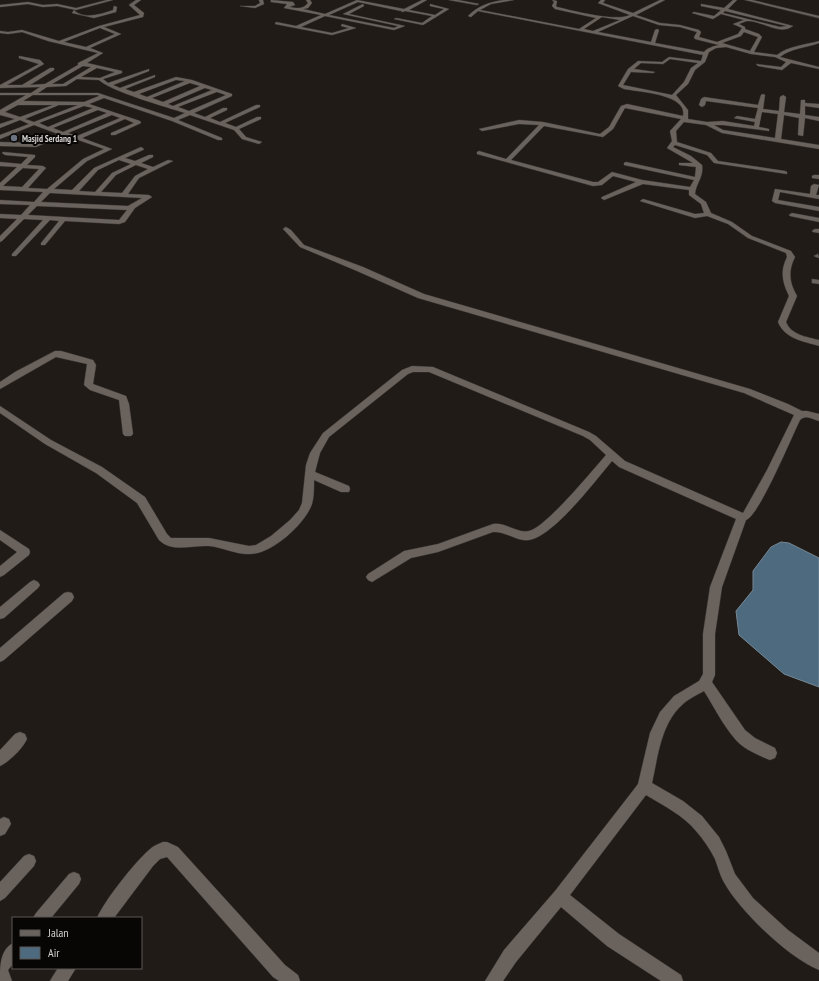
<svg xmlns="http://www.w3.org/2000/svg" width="819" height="981" font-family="'PT Sans Narrow',sans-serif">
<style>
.water{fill:#4d6a7f;stroke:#768997}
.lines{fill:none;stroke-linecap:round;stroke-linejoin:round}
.minor-casing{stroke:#3b3734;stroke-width:1}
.minor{fill:#69625d;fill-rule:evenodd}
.worship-dot{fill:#6b7280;stroke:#080605;stroke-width:1.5}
.labels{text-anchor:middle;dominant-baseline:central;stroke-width:4;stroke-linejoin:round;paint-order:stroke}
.far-poi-label{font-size:9px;font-weight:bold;fill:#d5d1ce;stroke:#080605;text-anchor:start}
</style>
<rect width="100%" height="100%" fill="#211b17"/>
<path class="water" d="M781 542 789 543 819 558V687L784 674 739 635 736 611 753 590V571L771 547Z"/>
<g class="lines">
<defs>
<path id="minor" d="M107 0H113L76 10 57 6 43 7 28 4 0 7V5L28 2 43 5 57 4 76 8Z
M136 0H141L134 5 144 13 143 17 104 27 121 34 90 48 103 53 87 63 122 71V73L103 79 108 83 149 69V71L113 85 120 88 155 75V77L125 89 134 92 176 77 192 80 232 94V96L194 113 205 117 223 108H227V110L210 118 220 122 256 105H260V107L225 123 236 127 257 117H261V119L239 129 246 137 262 142 259 144 242 139 234 130 190 115 178 120 222 138V140H218L172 121 104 98 89 104 140 121 141 123 115 135H111V133L134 123 125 119 82 138 112 149 87 161 54 189 72 190 94 168 141 147 144 149 143 150 125 158 135 161 149 155H153V157L141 163 153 167 168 160 173 161 139 178 128 194 149 195 152 197 135 208 125 222 119 224 65 221 45 245H41V243L59 221 50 220 16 256H12V254L43 220 24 219 2 241 0 242V236L17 219 0 218V214L21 215 30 205 0 204V200L34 202 43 192 0 190V183L17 167 0 166V162L21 164 28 157 5 155 2 153 3 152 35 155V157L27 165 43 166 46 168 28 188 47 189 83 159 104 149 64 135 36 147 0 146V142L35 143 58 134 34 125 0 139V135L29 124 20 120 0 128V124L15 119 0 115V110L26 95H0V93H31L40 87 0 88V85L39 64 19 58V56L40 60 44 64 7 85H22L50 68H54V70L30 85 45 84 78 65V63L98 53 48 41 22 32 8 34 0 33V31L8 32 22 30 59 41 99 26 140 15 129 5ZM100 28 115 34 86 47 64 42ZM83 66 91 67 63 84H52ZM97 68 115 72 100 78 81 77ZM77 79 99 80C110 91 166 107 185 113L174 118 98 93H38L47 87 66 86ZM176 80 185 81 147 97 139 94ZM190 83 200 86 163 102 152 98ZM205 88 212 90 173 106 168 104ZM217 92 226 95 189 111 178 107ZM33 95H98L99 96 84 102 23 101ZM18 105H53L20 117 5 112ZM59 105H78L34 122 25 119ZM84 106 93 108 48 127 39 123ZM98 110 107 113 63 132 53 128ZM112 115 120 118 77 136 68 133ZM119 160 131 164 112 173 95 192 79 191 98 170ZM136 165 148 169 135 176 122 193 101 192 116 175ZM23 168 39 169 22 187 3 186ZM50 193 142 198 128 206 41 202ZM37 206 127 210 119 220 28 215Z
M259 0H263L264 4 255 8 240 6H255L260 3Z
M271 0 293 2 295 5 289 7C296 8 303 10 308 3L306 0H310L312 3 308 8 303 9 325 14 357 0 404 9 422 0H427L409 10 435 15 444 9 430 6V4L449 9 423 25 394 19 396 18 422 23 432 16 405 11 403 12 401 11 358 2 329 15 394 28 398 26 343 14 363 4 364 6 349 14 405 26 394 30 325 16 301 27 332 33 349 28 341 26 342 24 356 28 332 35 275 24 276 22 296 26 321 15 284 8 287 4 271 2Z
M449 0H458L479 4 477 5Z
M504 0H514L491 4 480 10 579 29 596 18 555 9 552 6 554 2 552 0 557 1 556 6 557 7C574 11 615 22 630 15L598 3 601 0H605L603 3 633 13 660 0H665L636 15 660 23 680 25 699 30 701 32 699 37 717 42 738 34 742 28 733 24 744 20 721 14 713 19 692 13 694 12 714 16 721 10 701 6V4L724 8 733 0H737L728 9 793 26C779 36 763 21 748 21 745 21 742 23 739 24L745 27V29L759 34 762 37 754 52 777 55C788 46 805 45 819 41V43C806 48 791 48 780 57L819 67V69L791 63 782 70 758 66 756 64 781 67 786 62 775 57 751 54 726 47 716 48 709 52 705 62 695 70 688 84 676 95 688 110V119L707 122 723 121 754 126 755 122 734 118 737 116 755 119 758 108 706 101 705 105 702 107 699 105 701 99 704 97 758 105 761 95 763 94 765 95 763 109 779 111 780 97 783 95 786 97 784 112 800 114 801 100H805V103L819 104V108L805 106V115L819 117V121L805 118 803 136 798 135 799 118 784 115 781 139 819 145V149L722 133 706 125 684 122 676 131 677 142 711 153 718 161 785 171 787 172V174L714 163 707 155 675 145 673 147 691 156 702 165C704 177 696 183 695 194L706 202 711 213 732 222 752 236 791 251 795 257C788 271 789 282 797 296L786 322C791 335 807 337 819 340V346C803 341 785 339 778 322L789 296C782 282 780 271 787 257L786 253 748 238 728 224 707 216 695 218 640 201 643 199 695 214 704 213 701 204 689 195V190L643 184 604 200 601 198 602 197 636 182 613 176 602 185 593 186 477 154V152L479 151 506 159 539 125 519 124 482 131 479 129 519 120 543 122 600 134 609 127 621 106 627 104 683 116C688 94 639 92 624 89L618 86 628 69 638 61 662 62 669 57 701 61 703 55 478 11 471 17 468 16C478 6 489 2 504 0ZM725 11 787 26 780 27 723 13ZM633 16 659 25 680 27 697 32 694 37 695 39 719 45C714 46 707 48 704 52L655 43 659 30 657 29 655 30 651 42 598 32ZM602 17 620 20 593 31 584 29ZM744 32 758 37 750 51 722 43 741 36ZM670 59 698 63 691 68 684 82 672 95 623 85 631 72 653 73 655 72 634 69 641 63 663 64ZM625 108 681 119 670 131 672 141 667 148 693 163H679V165L696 167 695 177 626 162 624 163V165L694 180 690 187 642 180 612 172 598 182H593L511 160 544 126 603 137 613 129ZM762 112 778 114 775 138 723 130 714 125H723L769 131V129L759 127Z
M745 0H752L819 16V18Z
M114 6 117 7 116 12 94 18 72 13 74 10C83 20 102 14 113 10Z
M814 175H819V179L812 178V176Z
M814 184 819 185 816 195H819V199L780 192 778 200 819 207V211L775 203 772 201 775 189 810 194 811 186Z
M792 213 819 218V222L790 216 789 215Z
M286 227 291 230 304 245 363 267 424 294 750 389 788 404 802 411H807L819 414V421C812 419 806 414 800 420 792 436 759 516 746 520L722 587 715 634V675L712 682 745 730 755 738 775 748 777 753 775 758 770 760C758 755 743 749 735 739 723 725 714 707 704 691 697 695 688 699 682 705 661 724 658 756 652 783L683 801 702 816 719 837 726 851 735 874 753 898 788 930 819 953V970C789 958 741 912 725 884 720 876 718 867 715 859 710 849 703 839 696 831 683 815 664 806 646 795L570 895 619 934 681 975 683 981H661L607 946 561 907 516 962 503 981H485L504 950 555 891 635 788 638 784 650 733 660 712 674 696 699 681 703 674V634L710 587 736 519 619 467 612 461C595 481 554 536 529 540 517 542 506 531 493 532L438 552 411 558 372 582 368 580 366 577 368 574 404 551 438 544 493 524C506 522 518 534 529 531 546 527 592 471 606 455L590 440 583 436 429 372H413L408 374 329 437 320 453 315 472 349 486 350 489 349 492H341L314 480C314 488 314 497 312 504 305 524 272 554 250 554 237 555 222 547 209 546 192 545 172 553 159 540L137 503 96 473 45 444 0 413V406L51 440 102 467 145 497 167 534 171 538H209L249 546 256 545 271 536 290 520 299 510 302 503 306 465 310 453 323 433 402 370 412 366 433 367 589 432 596 436 625 461 743 513 767 470 794 415 744 393 418 298 357 271 300 247 283 229Z
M815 229H819V233L813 232 812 231Z
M818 254 819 258 816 257 814 256Z
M812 279 819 280V284L812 283Z
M55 351H61L93 360 96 365 93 384 126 396 129 404 133 434 131 436H125L123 434 119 400 90 390 84 385 87 364 56 357 0 389V382L15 372Z
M0 530 29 549 30 552 29 555 4 575 0 577V566L17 552 0 540Z
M34 580 38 582 40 585 38 588 4 618 0 619V607L30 582Z
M68 592 72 593 74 597 72 601 4 660 0 662V648L64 593Z
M20 732 25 734 27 739C23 748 9 762 0 766V750L15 734Z
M4 817 9 819 11 824 5 834 0 836V819Z
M163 842H167L178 847 285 965 298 975 300 981H279L273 977 167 857 160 859 153 866 114 918H97C104 901 135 862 149 850 153 846 158 844 163 842Z
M29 854 34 856 36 861 34 866 5 898 0 901V882L24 856Z
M74 872 79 874 81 879 79 884 51 918H33L36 913 69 874Z
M13 943V964L8 970 12 981H0C0 966 0 950 13 943Z
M58 968H76L68 981H50Z"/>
</defs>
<use href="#minor" class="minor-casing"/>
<use href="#minor" class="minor"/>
</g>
<circle class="worship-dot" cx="14" cy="138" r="4"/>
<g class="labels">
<g class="far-poi-label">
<text x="22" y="138">Masjid Serdang 1</text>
</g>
</g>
<rect x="12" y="917" width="130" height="52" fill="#080605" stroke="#5a5755"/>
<rect x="20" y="930" width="20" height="6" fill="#69625d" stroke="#5a5755"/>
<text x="48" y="937" font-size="12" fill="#d5d1ce">Jalan</text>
<rect x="20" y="947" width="20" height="12" fill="#4d6a7f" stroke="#5a5755"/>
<text x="48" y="957" font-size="12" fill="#d5d1ce">Air</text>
</svg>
